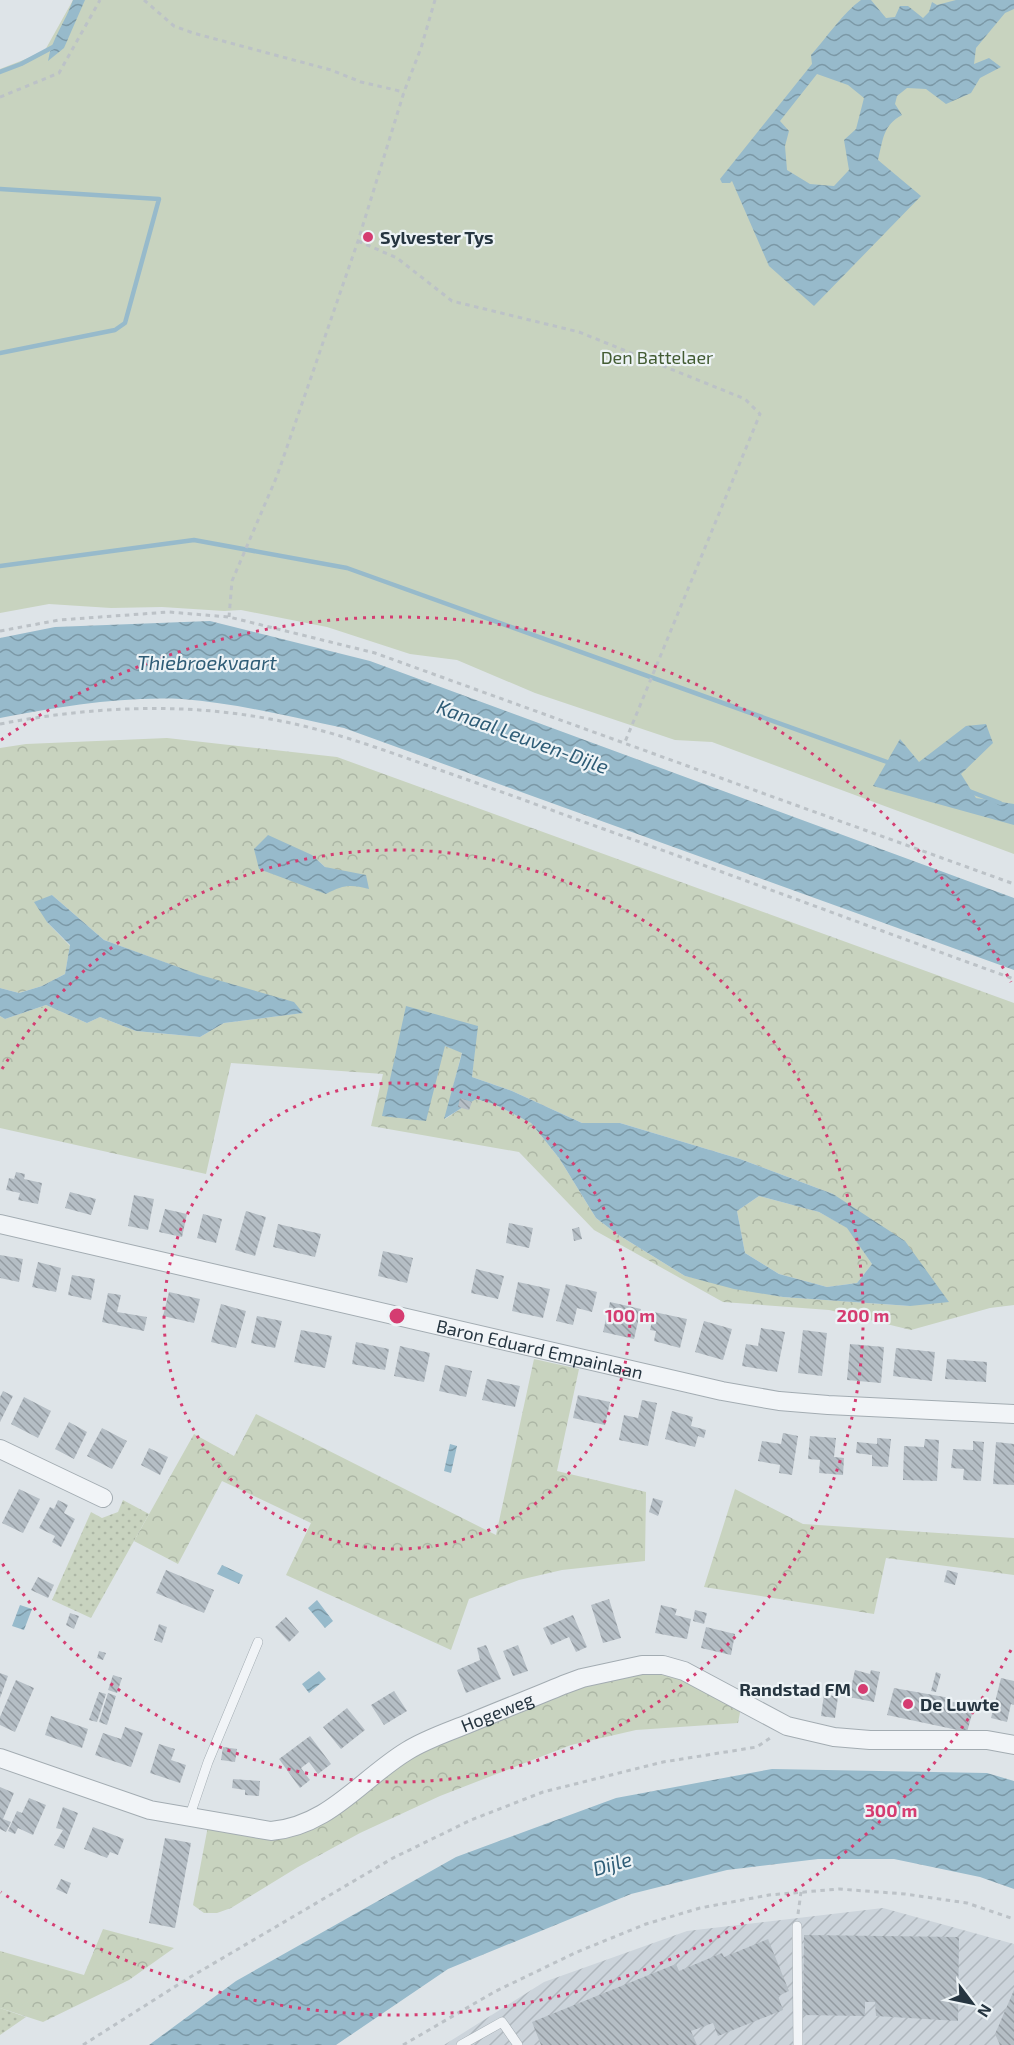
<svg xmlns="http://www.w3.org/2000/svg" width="1014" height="2045" font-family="'Exo 2',sans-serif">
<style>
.industrial{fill:url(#industrial-furrows)}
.grass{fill:url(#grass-dots)}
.forest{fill:url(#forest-crowns);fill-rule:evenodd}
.green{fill:#c8d3bf}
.water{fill:url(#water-waves);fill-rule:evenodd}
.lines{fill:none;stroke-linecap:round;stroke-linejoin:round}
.stream{stroke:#97bacb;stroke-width:4.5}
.building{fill:url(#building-back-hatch)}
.service-casing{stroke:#a3acb2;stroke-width:10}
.minor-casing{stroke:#a3acb2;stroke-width:20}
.path{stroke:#bcc2c7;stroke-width:3;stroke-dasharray:4.5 4.5;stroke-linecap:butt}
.service{stroke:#f1f4f7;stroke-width:9}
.minor{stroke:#f1f4f7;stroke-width:18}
.ring{fill:none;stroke:#d53c71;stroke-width:3;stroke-dasharray:3 6}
.poi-dot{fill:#d53c71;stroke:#edf3f6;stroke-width:2}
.labels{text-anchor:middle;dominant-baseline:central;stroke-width:4.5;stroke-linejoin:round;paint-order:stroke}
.poi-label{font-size:18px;font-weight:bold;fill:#263540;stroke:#edf3f6;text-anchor:start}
.park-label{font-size:18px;fill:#435c33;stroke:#edf3f6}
.street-label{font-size:18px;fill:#263540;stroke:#edf3f6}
.water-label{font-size:20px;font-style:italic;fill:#2e5c76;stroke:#edf3f6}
.centre{fill:#d53c71;stroke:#edf3f6;stroke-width:3}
.ring-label{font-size:18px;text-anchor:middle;font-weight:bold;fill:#d53c71;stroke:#edf3f6;stroke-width:4.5;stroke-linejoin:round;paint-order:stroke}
</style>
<defs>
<pattern id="industrial-furrows" width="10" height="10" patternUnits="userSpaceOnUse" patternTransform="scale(1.5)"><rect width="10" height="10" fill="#ccd4db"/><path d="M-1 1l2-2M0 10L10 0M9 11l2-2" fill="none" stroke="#afb7bd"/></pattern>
<pattern id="grass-dots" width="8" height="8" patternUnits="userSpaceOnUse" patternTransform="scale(1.5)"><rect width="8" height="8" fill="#c8d3bf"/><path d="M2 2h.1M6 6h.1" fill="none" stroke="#acb6a5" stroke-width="1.8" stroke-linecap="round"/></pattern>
<pattern id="forest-crowns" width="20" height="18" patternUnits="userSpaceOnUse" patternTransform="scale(1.5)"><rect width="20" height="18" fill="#c8d3bf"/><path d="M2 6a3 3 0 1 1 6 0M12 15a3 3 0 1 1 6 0" fill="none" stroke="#acb6a5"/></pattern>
<pattern id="water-waves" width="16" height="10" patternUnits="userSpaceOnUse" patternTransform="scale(1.5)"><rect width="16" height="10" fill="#97bacb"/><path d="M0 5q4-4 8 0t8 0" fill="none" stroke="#7b98a6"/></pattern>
<pattern id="building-back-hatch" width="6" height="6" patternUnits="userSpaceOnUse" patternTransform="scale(1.5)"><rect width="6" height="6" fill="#b5bec5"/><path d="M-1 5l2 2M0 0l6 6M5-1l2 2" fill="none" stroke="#939ba1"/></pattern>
</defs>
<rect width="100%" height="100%" fill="#dee4e8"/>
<path class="industrial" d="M883 1908 1014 1944V2045H444L544 1982 687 1931Z"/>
<path class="grass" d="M123 1500 149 1514 91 1618 52 1600 91 1512 102 1518 118 1512Z
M0 2008 26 2017 0 2035Z"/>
<path class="forest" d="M167 738 337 757 1014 1003V1305L990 1308 911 1330 829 1310 723 1302 594 1230 519 1152 371 1126 383 1074 231 1063 206 1174 0 1128V1016L5 1019 46 1005 87 1023 100 1017 136 1031 200 1037 224 1023 302 1013 104 940 52 895 47 922 70 946 65 974 42 986 19 993 0 988V748L26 744ZM312 855 325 867 368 888 355 885 341 886ZM477 1026 472 1077 512 1091 582 1123H620L740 1159 833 1194 910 1306 783 1297 685 1276 617 1234 596 1218 559 1158 531 1123 494 1104 475 1099 445 1119 462 1052 445 1046Z
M759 1196 819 1212 848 1228 872 1264 857 1283 827 1287 779 1274 745 1253 737 1211Z
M534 1359 579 1369 557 1471 646 1492 645 1561 562 1570 519 1580 469 1599 451 1650 286 1575 311 1523 222 1481 178 1564 134 1541 194 1434 234 1456 256 1414 496 1535Z
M735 1489 803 1524 1014 1538V1575L886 1558 874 1614 704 1587Z
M664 1670 741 1707 738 1723 636 1730 571 1745 440 1796 360 1833 298 1867 231 1908 217 1913H204L193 1905 208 1826 276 1835 396 1763 583 1683Z
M103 1929 174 1948 129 1980 43 2022 0 2008V1951L84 1975Z"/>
<path class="green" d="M73 0H1014V854L712 742 675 740 535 693 457 660 410 654 327 627 241 610 224 611 162 607 111 608 49 604 0 613V69L44 52Z"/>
<path class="water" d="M73 0H85L64 48 48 61C51 40 66 21 73 0Z
M861 0H871L886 18 895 17 900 6H908L923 18 929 12 932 2 937 5 956 0H1014V9L1005 13 976 48 974 64 989 58 1001 67 980 78 971 93 946 104 926 89 907 88 897 96 895 104 902 115C883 125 883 140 878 160L921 196 814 306 769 266 732 181 730 183H722L720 179 812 64 811 55C827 37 843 13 861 0ZM817 74 848 85 864 98 856 129 844 140 849 170 834 186 810 184 787 170 785 146 789 131 780 121Z
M210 621 370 661 1014 898V970L344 728C290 717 236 703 182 699 121 696 59 707 0 718V638L55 627Z
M986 724 993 743 961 774 976 798 1014 804V825L873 786 900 739 919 762 966 726Z
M268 835 312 855 325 867 366 875 369 889C350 884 343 885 326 894L259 869 254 849Z
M52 895 104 940 200 975 294 1002 303 1013 224 1023 200 1037 136 1031 100 1017 87 1023 46 1005 5 1019 0 1016V988L19 993 42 986 65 974 70 945 47 922 34 902Z
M406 1006 478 1026 472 1077 512 1091 582 1123H620L740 1159 833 1194 905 1241 949 1302 910 1306 783 1297 734 1289 685 1276 617 1234 596 1218 559 1158 531 1123 494 1104 476 1099 444 1119 462 1053 445 1046 426 1121 382 1116ZM759 1196 819 1212 847 1228 872 1264 857 1283 827 1287 779 1274 745 1253 737 1211Z
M450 1444 457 1446 451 1473 444 1471Z
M222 1565 243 1575 239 1584 217 1574Z
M317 1600 333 1621 325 1628 308 1608Z
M20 1605 32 1609 24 1630 12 1626Z
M319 1671 326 1679 309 1693 302 1684Z
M772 1769 987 1773 1014 1781V1889L980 1877 894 1859H818L727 1870 631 1894 448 1969 336 2045H149L236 1981 456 1857 616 1798Z"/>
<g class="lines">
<path class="stream" d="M0 72 21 64 55 46
M0 189 159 199 125 323 115 330 0 353
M0 566 194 540 347 568 890 763
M969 791 1000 803"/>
</g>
<path class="building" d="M460 1098 472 1102 469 1110 458 1107Z
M16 1172 25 1174 24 1179 42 1183 38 1204 18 1200 20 1193 6 1190 9 1178 14 1179Z
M70 1192 96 1199 91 1215 65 1208Z
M134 1195 154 1199 148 1230 128 1226Z
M165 1209 187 1214 182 1237 159 1232Z
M246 1211 266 1217 255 1256 235 1250Z
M203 1214 222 1219 216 1243 197 1238Z
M509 1223 533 1228 529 1248 506 1243Z
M278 1224 321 1234 315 1257 273 1247Z
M579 1227 582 1239 574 1241 572 1229Z
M383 1251 413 1258 407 1283 378 1276Z
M0 1255 23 1259 19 1282 0 1278Z
M38 1262 61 1268 56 1292 32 1287Z
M476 1269 504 1276 498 1299 471 1293Z
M72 1275 95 1279 91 1300 68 1295Z
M518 1282 550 1289 543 1318 512 1311Z
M566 1284 597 1292 592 1312 577 1308 573 1325 556 1321Z
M169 1292 200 1299 194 1323 163 1316Z
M108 1293 121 1295 117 1312 147 1317 144 1331 102 1322Z
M610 1302 641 1309 634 1339 603 1332Z
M221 1304 246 1311 236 1348 211 1342Z
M654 1312 687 1319 680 1348 654 1341 656 1331 650 1330Z
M257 1316 282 1321 275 1348 251 1343Z
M704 1321 732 1329 723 1360 695 1352Z
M761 1328 785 1332 777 1372 742 1366 746 1344 758 1346Z
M301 1330 332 1336 325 1368 294 1362Z
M803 1330 827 1333 822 1376 798 1373Z
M356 1342 389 1349 385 1370 352 1364Z
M850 1344 884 1347 881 1383 847 1380Z
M400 1346 430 1353 424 1382 394 1376Z
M896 1348 935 1352 932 1381 893 1376Z
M947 1359 987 1362 986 1382 945 1379Z
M445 1365 472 1371 466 1397 439 1391Z
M487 1379 520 1386 515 1407 482 1400Z
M3 1391 13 1396 0 1422V1397Z
M578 1395 610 1402 605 1425 573 1418Z
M24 1397 51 1411 38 1438 11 1424Z
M642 1400 657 1403 648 1446 619 1440 624 1415 638 1418Z
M672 1411 693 1417 691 1426 706 1430 704 1438 698 1436 695 1447 665 1439Z
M69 1422 87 1432 74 1459 55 1449Z
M102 1428 127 1441 112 1469 87 1456Z
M783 1433 798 1436 792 1475 779 1473 780 1465 758 1461 762 1441 781 1444Z
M810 1436 836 1438 834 1457 844 1458 843 1475 819 1473 820 1460 808 1459Z
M877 1438 891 1439 888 1467 872 1466V1455L856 1453 857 1442 877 1444Z
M925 1439 939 1440 937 1481 903 1480 904 1446 924 1447Z
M973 1441 984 1442 981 1481 963 1480 964 1469 951 1468 953 1449 973 1450Z
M996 1442 1014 1444V1485L993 1484Z
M149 1448 168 1457 160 1475 141 1465Z
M19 1489 40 1499 23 1533 2 1523Z
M653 1498 663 1501 658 1516 649 1512Z
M58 1500 68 1505 64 1513 75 1519 61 1547 52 1542 55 1536 39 1528 50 1507 54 1509Z
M166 1570 214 1590 204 1613 156 1593Z
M947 1570 958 1573 955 1585 944 1582Z
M38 1577 54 1585 48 1598 31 1590Z
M609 1599 621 1638 603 1643 591 1605Z
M661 1605 677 1609 675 1615 691 1619 687 1639 655 1633Z
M695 1610 707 1613 704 1624 693 1621Z
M70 1613 79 1616 74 1629 66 1625Z
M573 1615 587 1647 576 1652 569 1637 551 1645 543 1628Z
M286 1617 299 1632 289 1642 275 1627Z
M159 1624 167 1627 162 1643 154 1640Z
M706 1627 735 1634 731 1655 701 1648Z
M486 1645 501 1679 466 1693 457 1670 480 1660 477 1648Z
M518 1645 528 1671 513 1676 503 1651Z
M99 1651 106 1653 103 1660 97 1658Z
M855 1670 870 1674 871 1670 880 1672 874 1702 849 1697Z
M936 1672 941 1674 936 1692 931 1691Z
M0 1673 8 1676 0 1698Z
M113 1675 122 1678 117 1693 108 1690Z
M1001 1678 1014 1681V1705L1011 1704 1007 1722 991 1718Z
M16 1680 34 1688 15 1732 0 1725V1717Z
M894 1688 950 1698 949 1701 974 1707 967 1732 887 1715Z
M394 1691 407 1711 384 1725 371 1705Z
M99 1692 106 1694 97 1722 89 1720Z
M108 1693 116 1696 107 1725 99 1722Z
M824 1694 838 1697 835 1718 821 1716Z
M347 1708 365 1730 341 1749 323 1727Z
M51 1716 88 1729 82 1748 45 1735Z
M125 1727 143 1733 131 1767 95 1755 103 1733 121 1739Z
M310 1736 331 1764 318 1774 309 1762 301 1768 310 1780 300 1788 279 1759Z
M159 1744 175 1749 171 1760 186 1765 180 1783 150 1773Z
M223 1747 237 1749 235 1762 221 1760Z
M233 1779 260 1781 259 1796 245 1795V1790L232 1788Z
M0 1787 14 1793 3 1819 11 1822 6 1832 0 1829Z
M29 1798 46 1805 33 1835 18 1828 15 1834 8 1831 17 1811 22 1813Z
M63 1807 78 1813 64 1849 54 1845 63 1830 56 1828Z
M93 1827 124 1839 118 1855 110 1852 107 1858 84 1849Z
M165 1838 191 1843 175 1928 149 1923Z
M61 1879 71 1883 67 1894 56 1889Z
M804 1935 959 1937 958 2021 876 2016 875 2002H865V2016L803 2015Z
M768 1939 789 1991 778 1996 783 2010 718 2036 713 2023 691 2031 697 2045H541L532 2022 676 1964 679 1971 722 1953 724 1957Z
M1014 1990V2045H1000L995 2034Z"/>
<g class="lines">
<defs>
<path id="service" d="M189 1818 208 1762 258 1642
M797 1926 798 2045
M461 2045 502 2022 518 2045"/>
<g id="minor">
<path id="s1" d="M0 1224 722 1391 779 1401 828 1405 1014 1414"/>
<path d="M0 1449 103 1498"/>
<path id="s2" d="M0 1758 150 1810 271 1831C329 1826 361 1779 407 1751 426 1739 448 1732 470 1723 501 1710 532 1698 563 1685L582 1678 642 1665H663L684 1671 787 1726 834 1737 870 1740H987L1014 1745"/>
</g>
</defs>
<use href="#service" class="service-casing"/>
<use href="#minor" class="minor-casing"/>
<path class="path" d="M144 0 174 26 193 33 331 70 361 82 404 92
M0 97 59 73 100 0
M358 241 397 258 452 301 579 332 745 399 760 414 625 742
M229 617 232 581 277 476 358 241 404 92 421 48 435 0
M0 631 59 620 169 612 229 617 375 653 1014 884
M0 724C89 707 180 702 270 719 322 728 373 746 423 764 477 783 530 802 584 822 727 873 870 927 1014 979
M798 1914 801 1892
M83 2045 187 1979 393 1858 471 1820 543 1792 663 1762 757 1747 773 1736
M403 2045 496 1991 577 1952 646 1924 700 1908 769 1895 839 1889 905 1894 967 1903 1014 1919"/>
<use href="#service" class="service"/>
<use href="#minor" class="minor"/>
</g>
<g class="ring">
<circle cx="397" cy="1316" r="233"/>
<path d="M2 1069A466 466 0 1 1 2 1563"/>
<path d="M1011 1650A699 699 0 0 1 1 1892M1 740A699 699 0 0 1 1011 982"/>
</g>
<g class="poi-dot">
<circle cx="368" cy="237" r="6"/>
<circle cx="863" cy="1689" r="6"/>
<circle cx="908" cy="1704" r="6"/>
</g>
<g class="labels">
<g class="poi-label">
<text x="380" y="237">Sylvester Tys</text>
<text x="851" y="1689" text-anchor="end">Randstad FM</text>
<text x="920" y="1704">De Luwte</text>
</g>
<g class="park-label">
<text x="657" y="357">Den Battelaer</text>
</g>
<g class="street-label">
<text stroke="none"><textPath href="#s1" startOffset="554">Baron Eduard Empainlaan</textPath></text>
<text stroke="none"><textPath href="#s2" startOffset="540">Hogeweg</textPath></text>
</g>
<g class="water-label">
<text x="207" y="662">Thiebroekvaart</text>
<text transform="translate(523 736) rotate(20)">Kanaal Leuven-Dijle</text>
<text transform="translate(612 1863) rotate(-16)">Dijle</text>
</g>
</g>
<circle cx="397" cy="1316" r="9" class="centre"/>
<g class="ring-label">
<text x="630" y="1322">100 m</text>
<text x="863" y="1322">200 m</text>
<text x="891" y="1817">300 m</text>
</g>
<g transform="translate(972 2003) rotate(122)" stroke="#edf3f6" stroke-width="4.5" paint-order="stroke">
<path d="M0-4.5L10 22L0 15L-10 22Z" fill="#263540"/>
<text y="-9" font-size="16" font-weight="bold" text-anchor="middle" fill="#263540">N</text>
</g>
</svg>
